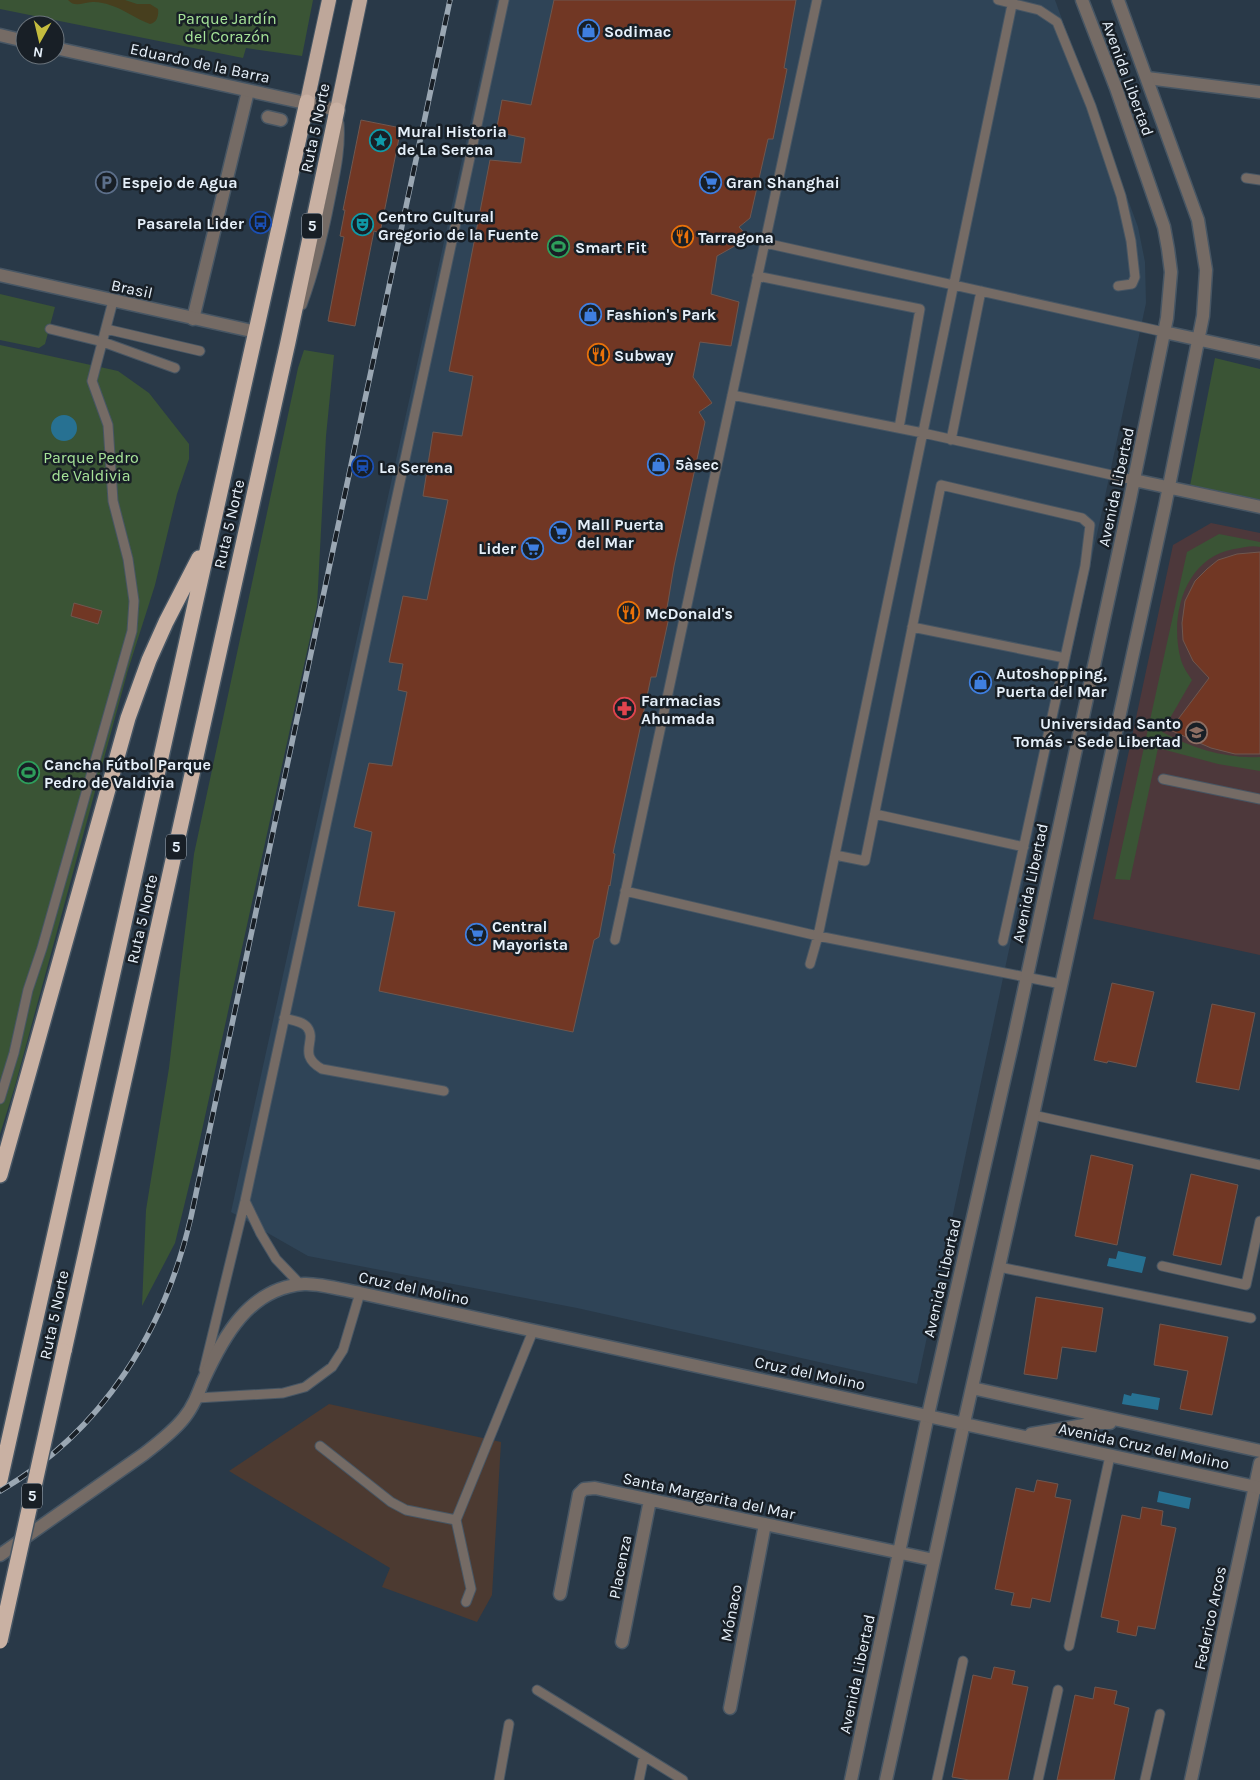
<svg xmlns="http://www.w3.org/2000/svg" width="1260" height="1780" font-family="Karla,sans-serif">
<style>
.built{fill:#2f4457}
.industrial{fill:#4c3a31}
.education{fill:#4d383b}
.green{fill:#3a5435}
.sand{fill:#473f1e}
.water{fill:#277192}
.building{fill:#713724;stroke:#6f574f}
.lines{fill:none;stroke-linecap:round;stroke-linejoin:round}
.service-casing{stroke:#475664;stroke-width:11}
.pedestrian-casing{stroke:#475664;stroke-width:15}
.minor-casing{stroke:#475664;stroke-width:15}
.tertiary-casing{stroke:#475664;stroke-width:15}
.trunk-casing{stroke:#475664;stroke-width:16}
.motorway-casing{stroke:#475664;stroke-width:18}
.service{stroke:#756b65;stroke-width:9}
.pedestrian{stroke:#756b65;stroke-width:12}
.minor{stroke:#756b65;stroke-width:12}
.tertiary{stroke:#756b65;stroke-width:12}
.trunk{stroke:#bea79a;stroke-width:14}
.motorway{stroke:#c9b1a3;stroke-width:15}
.rail-casing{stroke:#9aa7b3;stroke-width:5.5}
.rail{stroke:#181f26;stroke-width:4;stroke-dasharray:11;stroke-linecap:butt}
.motorway-bridge-casing{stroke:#475664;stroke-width:18;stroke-linecap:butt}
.motorway-bridge{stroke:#c9b1a3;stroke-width:15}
.labels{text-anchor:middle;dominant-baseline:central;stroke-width:5;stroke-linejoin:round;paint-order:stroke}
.shield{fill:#181f26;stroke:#a8b1ba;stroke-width:1}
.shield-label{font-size:15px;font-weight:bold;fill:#e6f0fa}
.park-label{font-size:16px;fill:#a7e499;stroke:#181f26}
.poi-label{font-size:16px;font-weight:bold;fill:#e6f0fa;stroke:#181f26;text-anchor:start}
.street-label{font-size:16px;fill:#e6f0fa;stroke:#181f26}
</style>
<rect width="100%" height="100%" fill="#293948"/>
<path class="built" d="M497 0H1055L1138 227 1145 262 1146 303 917 1384 577 1308 308 1256 231 1212Z"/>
<path class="industrial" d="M329 1404 501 1442 492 1595 477 1622 382 1587 390 1568 229 1471Z"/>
<path class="education" d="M1211 523 1260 533V955L1093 919 1173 545Z"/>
<path class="green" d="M0 0H313L302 56 246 48 243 58 0 9Z
M0 294 55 307 45 344 39 348 0 340Z
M0 345 118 371 149 393 189 444V459L177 494 155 585 128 670 15 1086 0 1134Z
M304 350 334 355 326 436 317 606 197 1153 175 1243 142 1306 146 1210 169 1068 194 854 298 368Z
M1215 358 1260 369V501L1190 486Z
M1219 534 1260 542V547C1251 545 1243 548 1234 549 1184 558 1169 617 1181 660 1183 667 1188 674 1192 680L1162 732C1192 748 1226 759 1260 757V771L1218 764 1158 748 1130 880 1115 879 1187 552Z"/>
<path class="sand" d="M68 0H125L137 4H150L158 9C159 15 157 23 150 24 131 17 117 3 94 2 84 1 76 9 68 0Z"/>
<path class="water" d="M51 428a13 13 0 1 1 26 0a13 13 0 1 1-26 0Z
M1118 1251 1146 1257 1142 1273 1107 1266 1109 1258 1116 1259Z
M1132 1393 1160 1398 1158 1410 1122 1404 1124 1394 1131 1396Z
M1159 1491 1191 1498 1189 1509 1157 1502Z"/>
<path class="building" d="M554 0H796L784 68 787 69 773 139H768L750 218 739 227 749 238 717 256 711 294 739 302 731 346 700 342 693 377 712 403 699 412 705 422 674 566 667 608H671L656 677H651L643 715 613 853 615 854 610 886 609 885 599 937 594 940 573 1032 379 991 395 912 358 906 372 832 354 827 369 763 392 766 407 692 398 690 403 664 389 662 403 596 427 600 448 500 423 496 433 432 462 436 473 376 449 371 490 160 521 163 525 138 496 132 502 100 531 105Z
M361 120 401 128 380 233 374 231 355 326 328 321 344 237 340 236 345 210H343Z
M1260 552V754H1235L1211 748 1170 730 1209 678 1193 661 1183 640 1182 623 1185 601 1195 581 1207 569 1218 560 1237 554Z
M74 603 102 611 98 624 71 616Z
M1112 983 1154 992 1136 1067 1108 1061 1107 1063 1094 1060Z
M1212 1004 1255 1013 1239 1090 1196 1082Z
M1091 1155 1133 1165 1117 1245 1075 1236Z
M1191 1174 1238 1185 1221 1265 1173 1255Z
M1036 1297 1103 1308 1096 1352 1062 1347 1057 1379 1024 1374Z
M1160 1324 1228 1337 1212 1415 1180 1409 1188 1371 1154 1365Z
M1037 1480 1058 1484 1055 1497 1071 1500 1050 1602 1032 1598 1030 1608 1011 1605 1014 1593 995 1589 1016 1488 1034 1492Z
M1142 1507 1163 1511 1161 1525 1176 1528 1155 1629 1138 1626 1136 1636 1117 1632 1119 1621 1101 1617 1122 1515 1140 1519Z
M994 1667 1015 1671 1012 1684 1028 1687 1008 1780H969L952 1777 973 1675 991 1679Z
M1095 1687 1117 1691 1114 1704 1129 1708 1114 1780H1057L1075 1695 1093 1699Z"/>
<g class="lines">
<defs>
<path id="service" d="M998 0 1039 10 1057 22 1091 106 1121 196 1131 241 1135 277 1132 284 1118 286
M1246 178 1260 180
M765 243 1164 332
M757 276 920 309 899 428
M302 305C315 270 323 236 330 200 335 174 341 149 339 123
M50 329 103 342 175 368
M106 329 200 351
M732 395 923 433 1134 480
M951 440 981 291
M912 627 1065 658
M1163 779 1260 799
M875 814 1024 847
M835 855 865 861 941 485 1082 518 1090 525 1085 566 1003 941
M625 891 818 936 1061 984
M615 940 817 0
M810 964 818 936 1013 0
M284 1018C291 1020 302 1021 307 1027 318 1041 296 1054 322 1069L444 1091
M0 1099 14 1053 28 990 42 948 132 631 134 601 128 559 113 501 108 425 92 381 113 301
M1033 1115 1260 1165
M245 1201 261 1234 276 1259 300 1284
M1162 1266 1246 1285 1260 1221
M999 1267 1251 1318
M204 1370 245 1201 504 0
M198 1392 197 1398 283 1393 305 1387 332 1367 343 1350 360 1293
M320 1446 391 1502 406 1510 456 1520
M466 1602 471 1589 456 1520 533 1331
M1069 1646 1110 1456
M537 1690 683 1780
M499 1780 509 1724
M639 1780 644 1756
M937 1780 963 1661
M1038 1780 1058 1690
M1145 1780 1160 1714"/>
<path id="pedestrian" d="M268 117 281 120"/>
<path id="minor" d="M1147 78 1260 92
M193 319 248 91
M560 1594 579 1494 584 1489 595 1488 934 1560
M622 1642 650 1500
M730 1708 765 1524
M851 1780 928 1415
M886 1780 964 1423
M1191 1780 1260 1463"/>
<path id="tertiary" d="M0 35 25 41
M55 48 337 110
M0 275 256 332
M1164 332 1260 353
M1134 480 1260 507
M972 1388 1260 1451
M928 1415 1013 1041 1130 499 1167 318 1171 272 1168 249 1164 227 1116 88 1082 0
M964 1423 1033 1115 1165 506 1203 316 1206 270 1198 220 1118 0
M1031 1434 1096 1423H1110
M0 1555 144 1454C158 1443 173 1432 184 1418 193 1407 198 1394 203 1381 223 1337 249 1288 304 1284 318 1283 344 1290 360 1293L1260 1488"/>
<path id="trunk" d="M307 102 329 0
M337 110 360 0"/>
<path id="motorway" d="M0 1175 128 718 149 660 166 622 199 558
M64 1351 288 342 337 110
M0 1480 307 102"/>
</defs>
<use href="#service" class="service-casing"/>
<use href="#pedestrian" class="pedestrian-casing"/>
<use href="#minor" class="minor-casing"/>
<use href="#tertiary" class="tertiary-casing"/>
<use href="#trunk" class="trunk-casing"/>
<use href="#motorway" class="motorway-casing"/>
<use href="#service" class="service"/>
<use href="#pedestrian" class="pedestrian"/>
<use href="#minor" class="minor"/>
<use href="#tertiary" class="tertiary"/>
<use href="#trunk" class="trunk"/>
<use href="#motorway" class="motorway"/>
<defs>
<path id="rail" d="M0 1491C103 1431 165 1330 191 1217L450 0"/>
</defs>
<use href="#rail" class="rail-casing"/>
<use href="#rail" class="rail"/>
<defs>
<path id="motorway-bridge" d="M0 1641 64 1351"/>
</defs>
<use href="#motorway-bridge" class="motorway-bridge-casing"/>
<use href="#motorway-bridge" class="motorway-bridge"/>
</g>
<defs>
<symbol id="shop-ring" viewBox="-11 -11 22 22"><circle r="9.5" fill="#181f26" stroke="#3f7fe0" stroke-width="1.5"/><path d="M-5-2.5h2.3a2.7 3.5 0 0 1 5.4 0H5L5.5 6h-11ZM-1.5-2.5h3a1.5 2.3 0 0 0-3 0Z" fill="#3f7fe0"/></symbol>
<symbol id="sight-ring" viewBox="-11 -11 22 22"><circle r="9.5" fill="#181f26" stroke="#0f9aa8" stroke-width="1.5"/><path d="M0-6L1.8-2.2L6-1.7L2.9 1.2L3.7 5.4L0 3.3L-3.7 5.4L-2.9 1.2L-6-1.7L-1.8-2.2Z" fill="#0f9aa8"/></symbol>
<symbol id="parking-ring" viewBox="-11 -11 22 22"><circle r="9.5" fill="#181f26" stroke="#5c6f8a" stroke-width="1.5"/><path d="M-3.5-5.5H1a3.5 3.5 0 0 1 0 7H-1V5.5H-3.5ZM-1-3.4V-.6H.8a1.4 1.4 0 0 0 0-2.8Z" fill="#5c6f8a"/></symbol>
<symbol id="supermarket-ring" viewBox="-11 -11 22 22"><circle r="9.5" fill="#181f26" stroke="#3f7fe0" stroke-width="1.5"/><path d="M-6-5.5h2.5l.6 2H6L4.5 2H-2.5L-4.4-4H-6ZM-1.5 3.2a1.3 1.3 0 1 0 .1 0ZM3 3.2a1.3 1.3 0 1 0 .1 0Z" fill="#3f7fe0"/></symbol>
<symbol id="bus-ring" viewBox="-11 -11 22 22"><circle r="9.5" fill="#181f26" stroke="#1a4fb4" stroke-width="1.5"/><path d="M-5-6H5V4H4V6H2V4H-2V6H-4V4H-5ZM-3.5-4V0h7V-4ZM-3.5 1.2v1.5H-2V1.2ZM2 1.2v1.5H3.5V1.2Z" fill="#1a4fb4"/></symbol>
<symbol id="theatre-ring" viewBox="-11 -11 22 22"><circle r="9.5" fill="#181f26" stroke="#0f9aa8" stroke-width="1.5"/><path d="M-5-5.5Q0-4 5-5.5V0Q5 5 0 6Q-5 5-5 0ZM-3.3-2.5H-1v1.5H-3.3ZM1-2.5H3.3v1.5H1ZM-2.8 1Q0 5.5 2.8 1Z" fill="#0f9aa8"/></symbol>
<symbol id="restaurant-ring" viewBox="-11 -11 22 22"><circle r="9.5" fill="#181f26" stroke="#e8710a" stroke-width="1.5"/><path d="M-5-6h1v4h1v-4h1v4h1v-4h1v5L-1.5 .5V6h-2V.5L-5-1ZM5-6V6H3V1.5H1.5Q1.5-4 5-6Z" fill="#e8710a"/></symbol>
<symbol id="stadium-ring" viewBox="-11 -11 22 22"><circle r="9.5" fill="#181f26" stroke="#2e9e5b" stroke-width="1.5"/><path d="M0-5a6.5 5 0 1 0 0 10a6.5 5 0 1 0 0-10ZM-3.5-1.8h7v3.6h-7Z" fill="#2e9e5b"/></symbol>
<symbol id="station-ring" viewBox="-11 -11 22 22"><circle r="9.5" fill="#181f26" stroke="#1a4fb4" stroke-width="1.5"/><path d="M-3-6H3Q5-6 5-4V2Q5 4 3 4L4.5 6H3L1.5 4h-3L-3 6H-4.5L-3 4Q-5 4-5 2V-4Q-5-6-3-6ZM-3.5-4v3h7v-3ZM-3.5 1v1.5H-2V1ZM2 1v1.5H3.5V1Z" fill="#1a4fb4"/></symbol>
<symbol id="pharmacy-ring" viewBox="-11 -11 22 22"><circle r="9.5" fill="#181f26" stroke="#e0444e" stroke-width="1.5"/><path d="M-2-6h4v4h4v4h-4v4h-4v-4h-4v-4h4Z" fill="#e0444e"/></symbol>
<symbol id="university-ring" viewBox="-11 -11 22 22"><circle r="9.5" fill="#181f26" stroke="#8d6e63" stroke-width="1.5"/><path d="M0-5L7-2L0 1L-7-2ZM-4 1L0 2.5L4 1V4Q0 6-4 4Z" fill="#8d6e63"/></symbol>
</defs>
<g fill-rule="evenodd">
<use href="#shop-ring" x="576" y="18" width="25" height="25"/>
<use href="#sight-ring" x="368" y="128" width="25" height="25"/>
<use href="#parking-ring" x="94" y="170" width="25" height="25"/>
<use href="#supermarket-ring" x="698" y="170" width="25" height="25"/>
<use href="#bus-ring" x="248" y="210" width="25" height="25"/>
<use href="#theatre-ring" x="350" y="212" width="25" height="25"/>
<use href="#restaurant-ring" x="670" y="224" width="25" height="25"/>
<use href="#stadium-ring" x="546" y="234" width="25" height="25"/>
<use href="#shop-ring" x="578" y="302" width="25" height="25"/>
<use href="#restaurant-ring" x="586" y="342" width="25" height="25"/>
<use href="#shop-ring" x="646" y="452" width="25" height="25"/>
<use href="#station-ring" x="350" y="454" width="25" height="25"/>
<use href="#supermarket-ring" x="548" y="520" width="25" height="25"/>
<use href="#supermarket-ring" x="520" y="536" width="25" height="25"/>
<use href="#restaurant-ring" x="616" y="600" width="25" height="25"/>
<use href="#shop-ring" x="968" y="670" width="25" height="25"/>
<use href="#pharmacy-ring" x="612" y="696" width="25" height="25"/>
<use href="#university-ring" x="1184" y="720" width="25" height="25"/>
<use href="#stadium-ring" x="16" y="760" width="25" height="25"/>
<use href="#supermarket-ring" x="464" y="922" width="25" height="25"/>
</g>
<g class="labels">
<g class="shield">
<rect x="302" y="213.5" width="20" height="25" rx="4"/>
<rect x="166" y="834.5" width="20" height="25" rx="4"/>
<rect x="22" y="1483.5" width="20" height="25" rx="4"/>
</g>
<g class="shield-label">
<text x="312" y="226">5</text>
<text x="176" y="847">5</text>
<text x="32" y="1496">5</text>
</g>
<g class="park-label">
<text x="227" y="18">Parque Jardín<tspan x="227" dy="18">del Corazón</tspan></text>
<text x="91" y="457">Parque Pedro<tspan x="91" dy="18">de Valdivia</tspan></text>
</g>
<g class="poi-label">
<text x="604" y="31">Sodimac</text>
<text x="397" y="131">Mural Historia<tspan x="397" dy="18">de La Serena</tspan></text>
<text x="122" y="182">Espejo de Agua</text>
<text x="726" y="182">Gran Shanghai</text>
<text x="378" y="216">Centro Cultural<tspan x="378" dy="18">Gregorio de la Fuente</tspan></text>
<text x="244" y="223" text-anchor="end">Pasarela Lider</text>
<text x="698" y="237">Tarragona</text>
<text x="575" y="247">Smart Fit</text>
<text x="606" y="314">Fashion's Park</text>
<text x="614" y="355">Subway</text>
<text x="675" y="464">5àsec</text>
<text x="379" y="467">La Serena</text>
<text x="577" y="524">Mall Puerta<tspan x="577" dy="18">del Mar</tspan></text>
<text x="516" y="548" text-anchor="end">Lider</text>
<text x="645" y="613">McDonald's</text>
<text x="996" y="673">Autoshopping,<tspan x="996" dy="18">Puerta del Mar</tspan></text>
<text x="641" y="700">Farmacias<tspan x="641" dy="18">Ahumada</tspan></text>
<text x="1181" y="723" text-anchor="end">Universidad Santo<tspan x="1181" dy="18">Tomás - Sede Libertad</tspan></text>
<text x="44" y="764">Cancha Fútbol Parque<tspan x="44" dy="18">Pedro de Valdivia</tspan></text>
<text x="492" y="926">Central<tspan x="492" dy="18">Mayorista</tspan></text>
</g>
<g class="street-label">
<text transform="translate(200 63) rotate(12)">Eduardo de la Barra</text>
<text transform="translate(1128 78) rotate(70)">Avenida Libertad</text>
<text transform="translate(315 128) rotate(-78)">Ruta 5 Norte</text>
<text transform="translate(132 289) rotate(12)">Brasil</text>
<text transform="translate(1116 487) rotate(-78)">Avenida Libertad</text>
<text transform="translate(229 524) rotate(-77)">Ruta 5 Norte</text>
<text transform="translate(1030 883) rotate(-78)">Avenida Libertad</text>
<text transform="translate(142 919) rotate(-77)">Ruta 5 Norte</text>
<text transform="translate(942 1278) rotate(-77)">Avenida Libertad</text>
<text transform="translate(414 1288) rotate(12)">Cruz del Molino</text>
<text transform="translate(54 1315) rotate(-78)">Ruta 5 Norte</text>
<text transform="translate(810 1373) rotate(12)">Cruz del Molino</text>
<text transform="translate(1144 1446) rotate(12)">Avenida Cruz del Molino</text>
<text transform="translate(709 1496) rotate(12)">Santa Margarita del Mar</text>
<text transform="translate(620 1567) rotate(-79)">Placenza</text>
<text transform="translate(731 1613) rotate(-79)">Mónaco</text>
<text transform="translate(1210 1618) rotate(-78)">Federico Arcos</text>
<text transform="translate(857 1674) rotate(-78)">Avenida Libertad</text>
</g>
</g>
<g transform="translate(40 40) rotate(188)"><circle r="24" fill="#181f26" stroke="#6a737b"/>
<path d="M0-4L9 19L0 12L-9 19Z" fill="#c4bc3e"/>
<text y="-8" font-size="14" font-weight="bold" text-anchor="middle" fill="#e6f0fa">N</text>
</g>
</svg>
